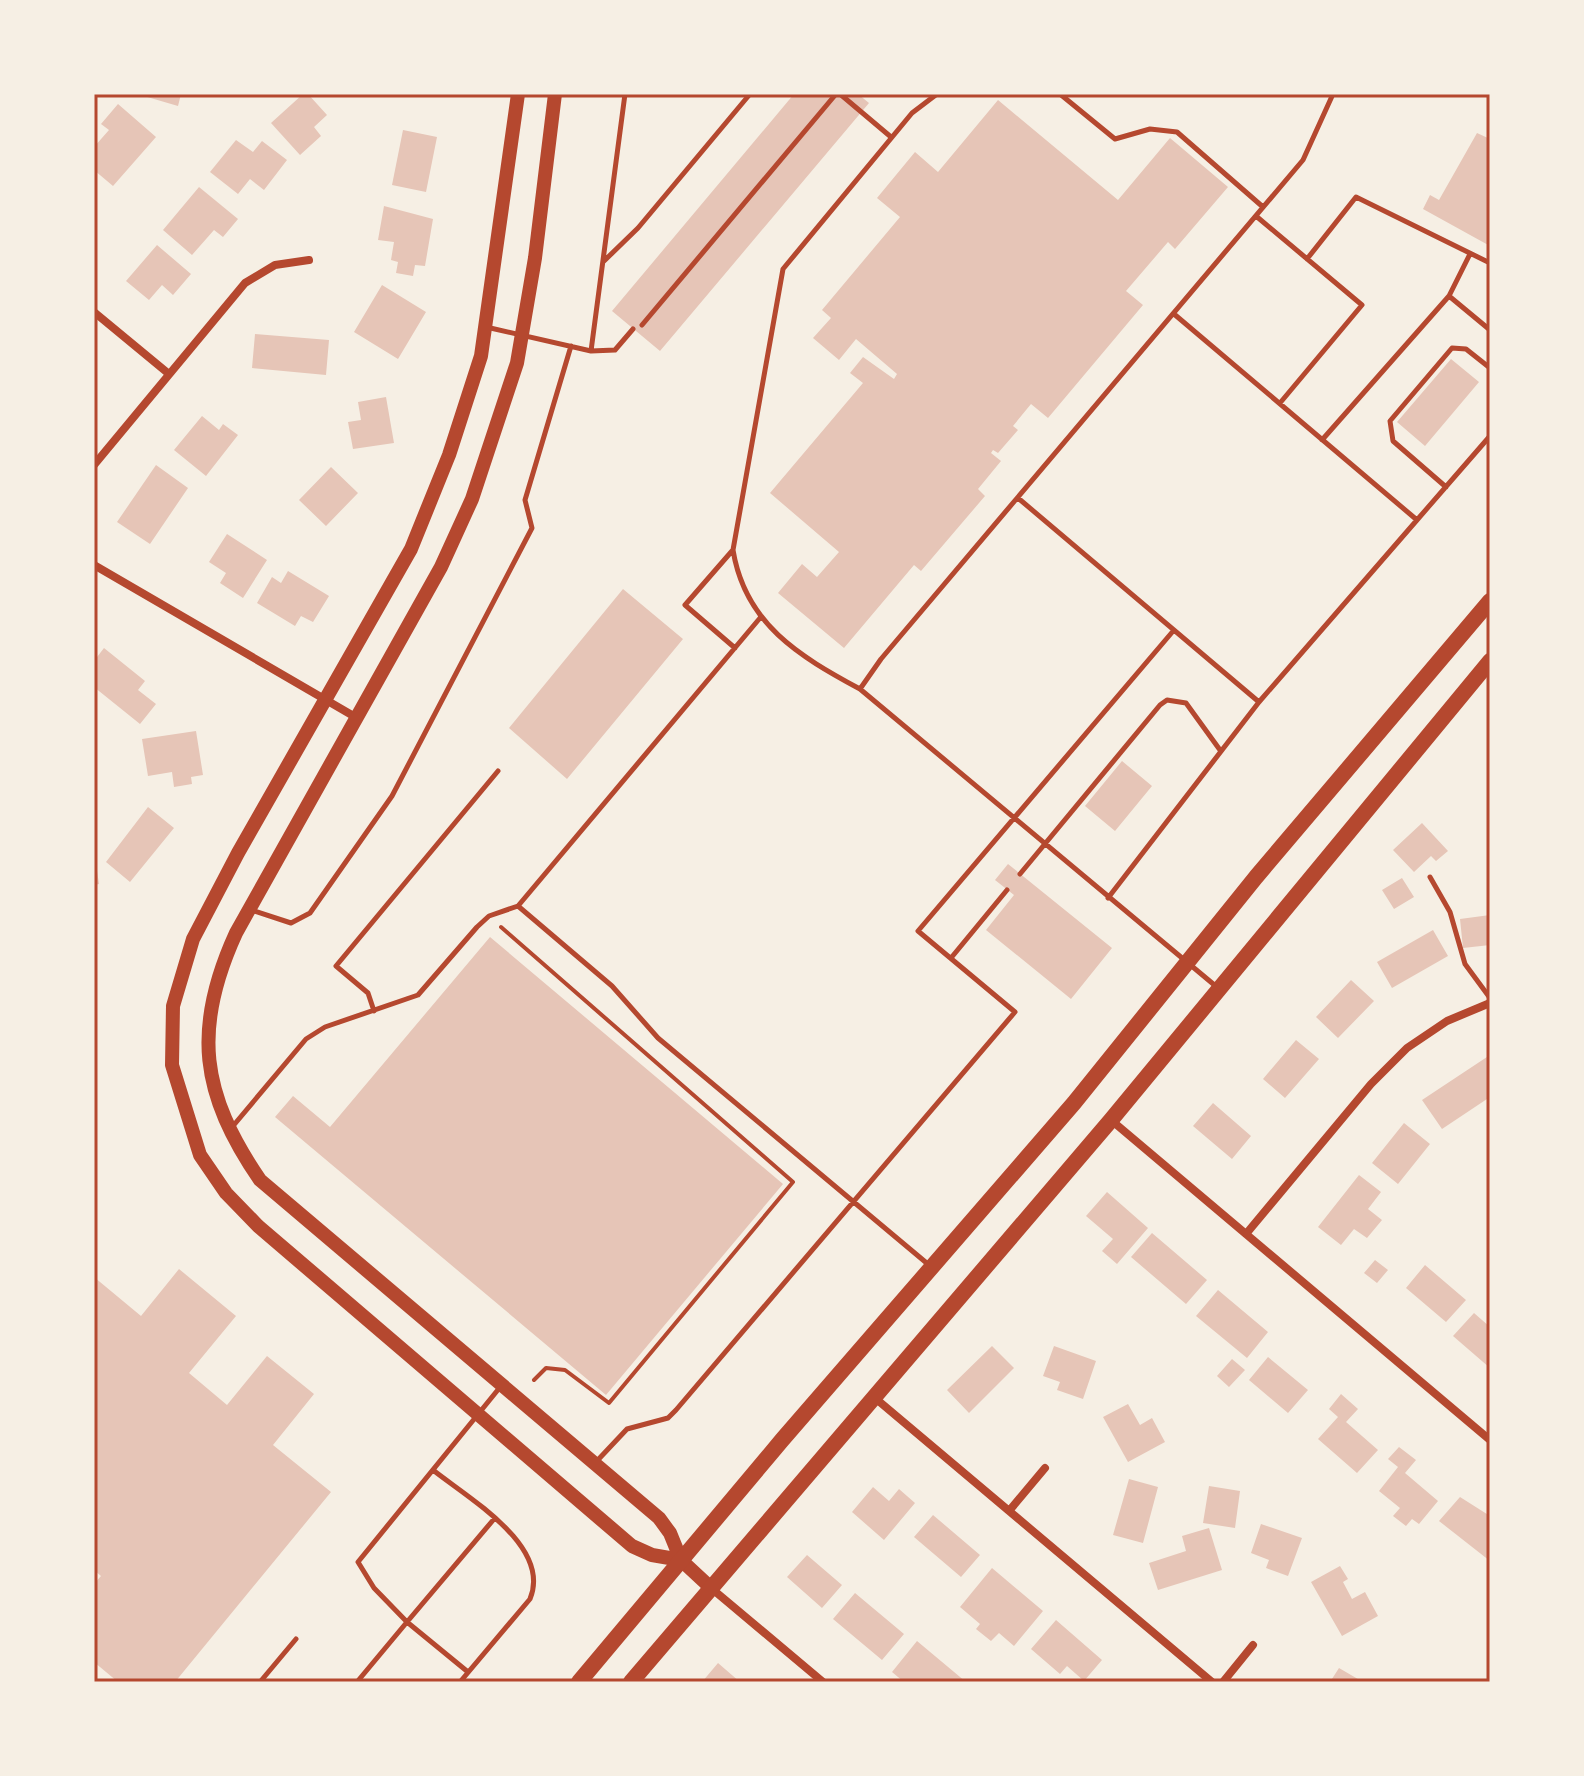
<svg xmlns="http://www.w3.org/2000/svg" width="1584" height="1776" font-family="Overpass,sans-serif">
<style>
.building{fill:#e6c5b7}
.lines{fill:none;stroke-linecap:round;stroke-linejoin:round}
.path{stroke:#b5482f;stroke-width:4}
.service{stroke:#b5482f;stroke-width:5}
.minor{stroke:#b5482f;stroke-width:8}
.tertiary{stroke:#b5482f;stroke-width:14}
.primary{stroke:#b5482f;stroke-width:16}
.neatline{fill:none;stroke:#b5482f;stroke-width:3}
</style>
<rect width="100%" height="100%" fill="#f6efe4"/>
<path class="building" d="M137 94H181L178 106Z
M303 94H308L327 115 314 127 321 136 300 155 271 123Z
M794 94H858L869 103 660 351 612 311Z
M998 100 1118 200 1170 138 1228 187 1175 249 1168 242 1126 291 1143 305 1048 418 1031 404 1013 426 1018 430 998 453 993 450 991 453 1001 461 978 489 985 496 921 571 914 565 844 648 778 593 802 564 817 577 839 552 770 493 863 383 850 373 863 357 894 379 897 374 856 339 839 360 813 338 831 318 822 310 900 217 877 198 915 152 938 172Z
M118 104 156 137 113 186 94 170V147L109 130 101 124Z
M403 130 437 137 426 192 392 185Z
M1477 133 1490 139V246L1423 209 1430 195 1439 200Z
M236 140 253 152 262 141 287 160 264 190 250 179 238 194 210 172Z
M199 187 238 219 223 237 214 230 192 255 163 230Z
M384 206 433 219 425 266 415 265 413 276 396 273 398 262 391 260 394 242 378 240Z
M157 245 191 274 173 295 162 285 149 300 126 281Z
M382 285 426 312 398 359 354 332Z
M255 334 329 340 326 375 252 368Z
M1451 359 1479 382 1425 446 1397 422Z
M386 397 394 443 353 449 348 422 361 420 358 402Z
M202 416 219 430 223 424 238 435 206 476 174 450Z
M156 465 188 488 150 544 117 522Z
M331 467 358 493 326 526 299 500Z
M227 534 267 560 243 598 220 583 226 573 209 562Z
M288 571 329 596 313 622 301 616 295 626 257 603 272 577 281 583Z
M623 589 683 639 567 779 509 728Z
M104 648 145 681 138 690 156 704 140 724 94 687V661Z
M196 731 203 775 191 777 192 784 174 787 172 772 148 776 142 739Z
M1122 761 1152 786 1115 831 1085 806Z
M148 807 174 828 130 882 106 862Z
M1422 823 1448 851 1436 861 1431 856 1414 872 1393 850Z
M94 851 99 884 94 885Z
M1008 864 1112 948 1071 999 986 930 1014 895 995 880Z
M1402 878 1414 897 1394 909 1382 890Z
M1490 915V945L1463 948 1460 919Z
M1433 930 1448 956 1392 988 1377 962Z
M490 937 783 1184 606 1395 275 1117 293 1096 330 1127Z
M1351 980 1374 1001 1338 1038 1316 1017Z
M1296 1040 1319 1059 1285 1098 1263 1079Z
M1490 1055V1097L1442 1129 1422 1100Z
M1213 1103 1251 1136 1232 1159 1193 1126Z
M1404 1123 1430 1144 1398 1184 1372 1163Z
M1359 1175 1381 1192 1368 1209 1382 1220 1367 1238 1354 1229 1341 1245 1318 1227Z
M1107 1192 1148 1228 1117 1264 1102 1251 1113 1239 1086 1216Z
M1152 1233 1207 1280 1186 1304 1131 1257Z
M1375 1260 1388 1270 1377 1283 1364 1273Z
M1425 1265 1466 1300 1446 1322 1406 1288Z
M179 1269 236 1316 189 1373 227 1405 267 1356 314 1394 273 1445 331 1492 175 1682H118L94 1662V1584L101 1576 94 1570V1277L141 1316Z
M1218 1290 1268 1332 1247 1358 1196 1316Z
M1474 1313 1490 1327V1368L1453 1336Z
M992 1346 1014 1368 969 1413 947 1390Z
M1054 1346 1096 1361 1083 1399 1057 1390 1060 1382 1043 1376Z
M1268 1357 1308 1390 1288 1413 1249 1380Z
M1232 1359 1245 1370 1229 1387 1217 1376Z
M1341 1394 1358 1409 1346 1422 1378 1450 1357 1473 1318 1439 1338 1417 1329 1409Z
M1128 1404 1140 1425 1152 1418 1165 1442 1128 1462 1103 1417Z
M1399 1447 1416 1460 1405 1473 1438 1501 1419 1524 1412 1519 1406 1526 1393 1516 1400 1508 1379 1491 1398 1467 1388 1459Z
M1129 1479 1158 1487 1143 1543 1113 1535Z
M1209 1486 1240 1491 1235 1528 1203 1523Z
M873 1487 889 1501 899 1489 915 1503 884 1540 852 1512Z
M1460 1497 1490 1516V1561L1439 1521Z
M933 1515 980 1555 961 1577 914 1537Z
M1261 1524 1302 1538 1288 1576 1266 1568 1269 1560 1251 1553Z
M1209 1528 1222 1570 1158 1590 1149 1563 1186 1551 1182 1536Z
M807 1555 842 1585 822 1608 787 1577Z
M1340 1566 1348 1579 1343 1582 1352 1599 1365 1592 1378 1616 1342 1636 1311 1582Z
M992 1568 1043 1611 1014 1646 999 1633 991 1641 976 1629 980 1624 960 1607Z
M855 1593 904 1634 882 1660 833 1619Z
M1056 1620 1102 1660 1084 1681 1067 1666 1060 1674 1031 1649Z
M917 1641 966 1682H904L892 1672Z
M718 1663 740 1682H702Z
M1339 1668 1363 1682H1330Z"/>
<g class="lines">
<path class="path" d="M501 927 793 1182 609 1403 565 1370 546 1368 534 1380"/>
<path class="service" d="M840 94 891 137
M937 94 912 113 783 269 733 550C745 624 799 656 860 689L1218 988
M1060 94 1115 139 1150 129 1177 132 1263 207
M1256 216 1362 305 1280 403
M1307 259 1356 197 1490 263
M603 262 638 228 750 94
M1449 296 1490 330
M1174 314 1417 520 1490 436
M642 325 836 94
M486 327 591 351 625 94
M591 351 615 350 633 329
M1322 440 1449 296 1470 254
M1446 487 1393 441 1390 421 1452 348 1466 349 1490 368
M1018 498 1259 702
M732 551 685 605 735 648
M760 618 518 906 612 986 658 1038 929 1265
M860 689 881 659 1303 160 1333 94
M1020 874 1160 705 1167 700 1186 703 1220 750
M1430 877 1450 912 1465 964 1490 998
M1108 898 1259 702 1417 520
M251 910 291 923 310 913 392 796 532 528 525 500 571 346
M951 958 1007 890
M374 1011 368 993 336 966 498 771
M233 1126 306 1039 325 1027 418 995 477 927 489 916 518 906
M595 1463 627 1429 668 1418 676 1410 1015 1012 918 931 1174 630
M433 1470C468 1498 552 1546 530 1599L460 1682
M468 1672 407 1622 494 1519
M260 1682 296 1639
M357 1682 407 1622 374 1588 358 1562 501 1386"/>
<path class="minor" d="M94 312 169 374
M94 465 245 283 275 265 309 260
M94 565 357 718
M1111 1120 1490 1440
M1246 1234 1371 1084 1407 1048 1447 1021 1490 1003
M875 1398 1212 1682
M1009 1511 1045 1468
M711 1588 823 1682
M1223 1682 1253 1645"/>
<path class="tertiary" d="M518 94 481 356 449 455 411 549 238 853 193 939 173 1006 172 1065 200 1155 226 1193 258 1226 632 1546 652 1555 681 1560
M555 94 535 258 517 363 472 499 441 567 236 933C192 1029 201 1094 260 1180L659 1518 670 1533 681 1560 710 1587"/>
<path class="primary" d="M579 1682 782 1440 1074 1103 1256 877 1490 601
M631 1682 1111 1120 1490 661"/>
</g>
<rect width="1584" height="1776" fill="none" stroke="#f6efe4" stroke-width="192"/>
<rect x="96" y="96" width="1392" height="1584" class="neatline"/>
</svg>
